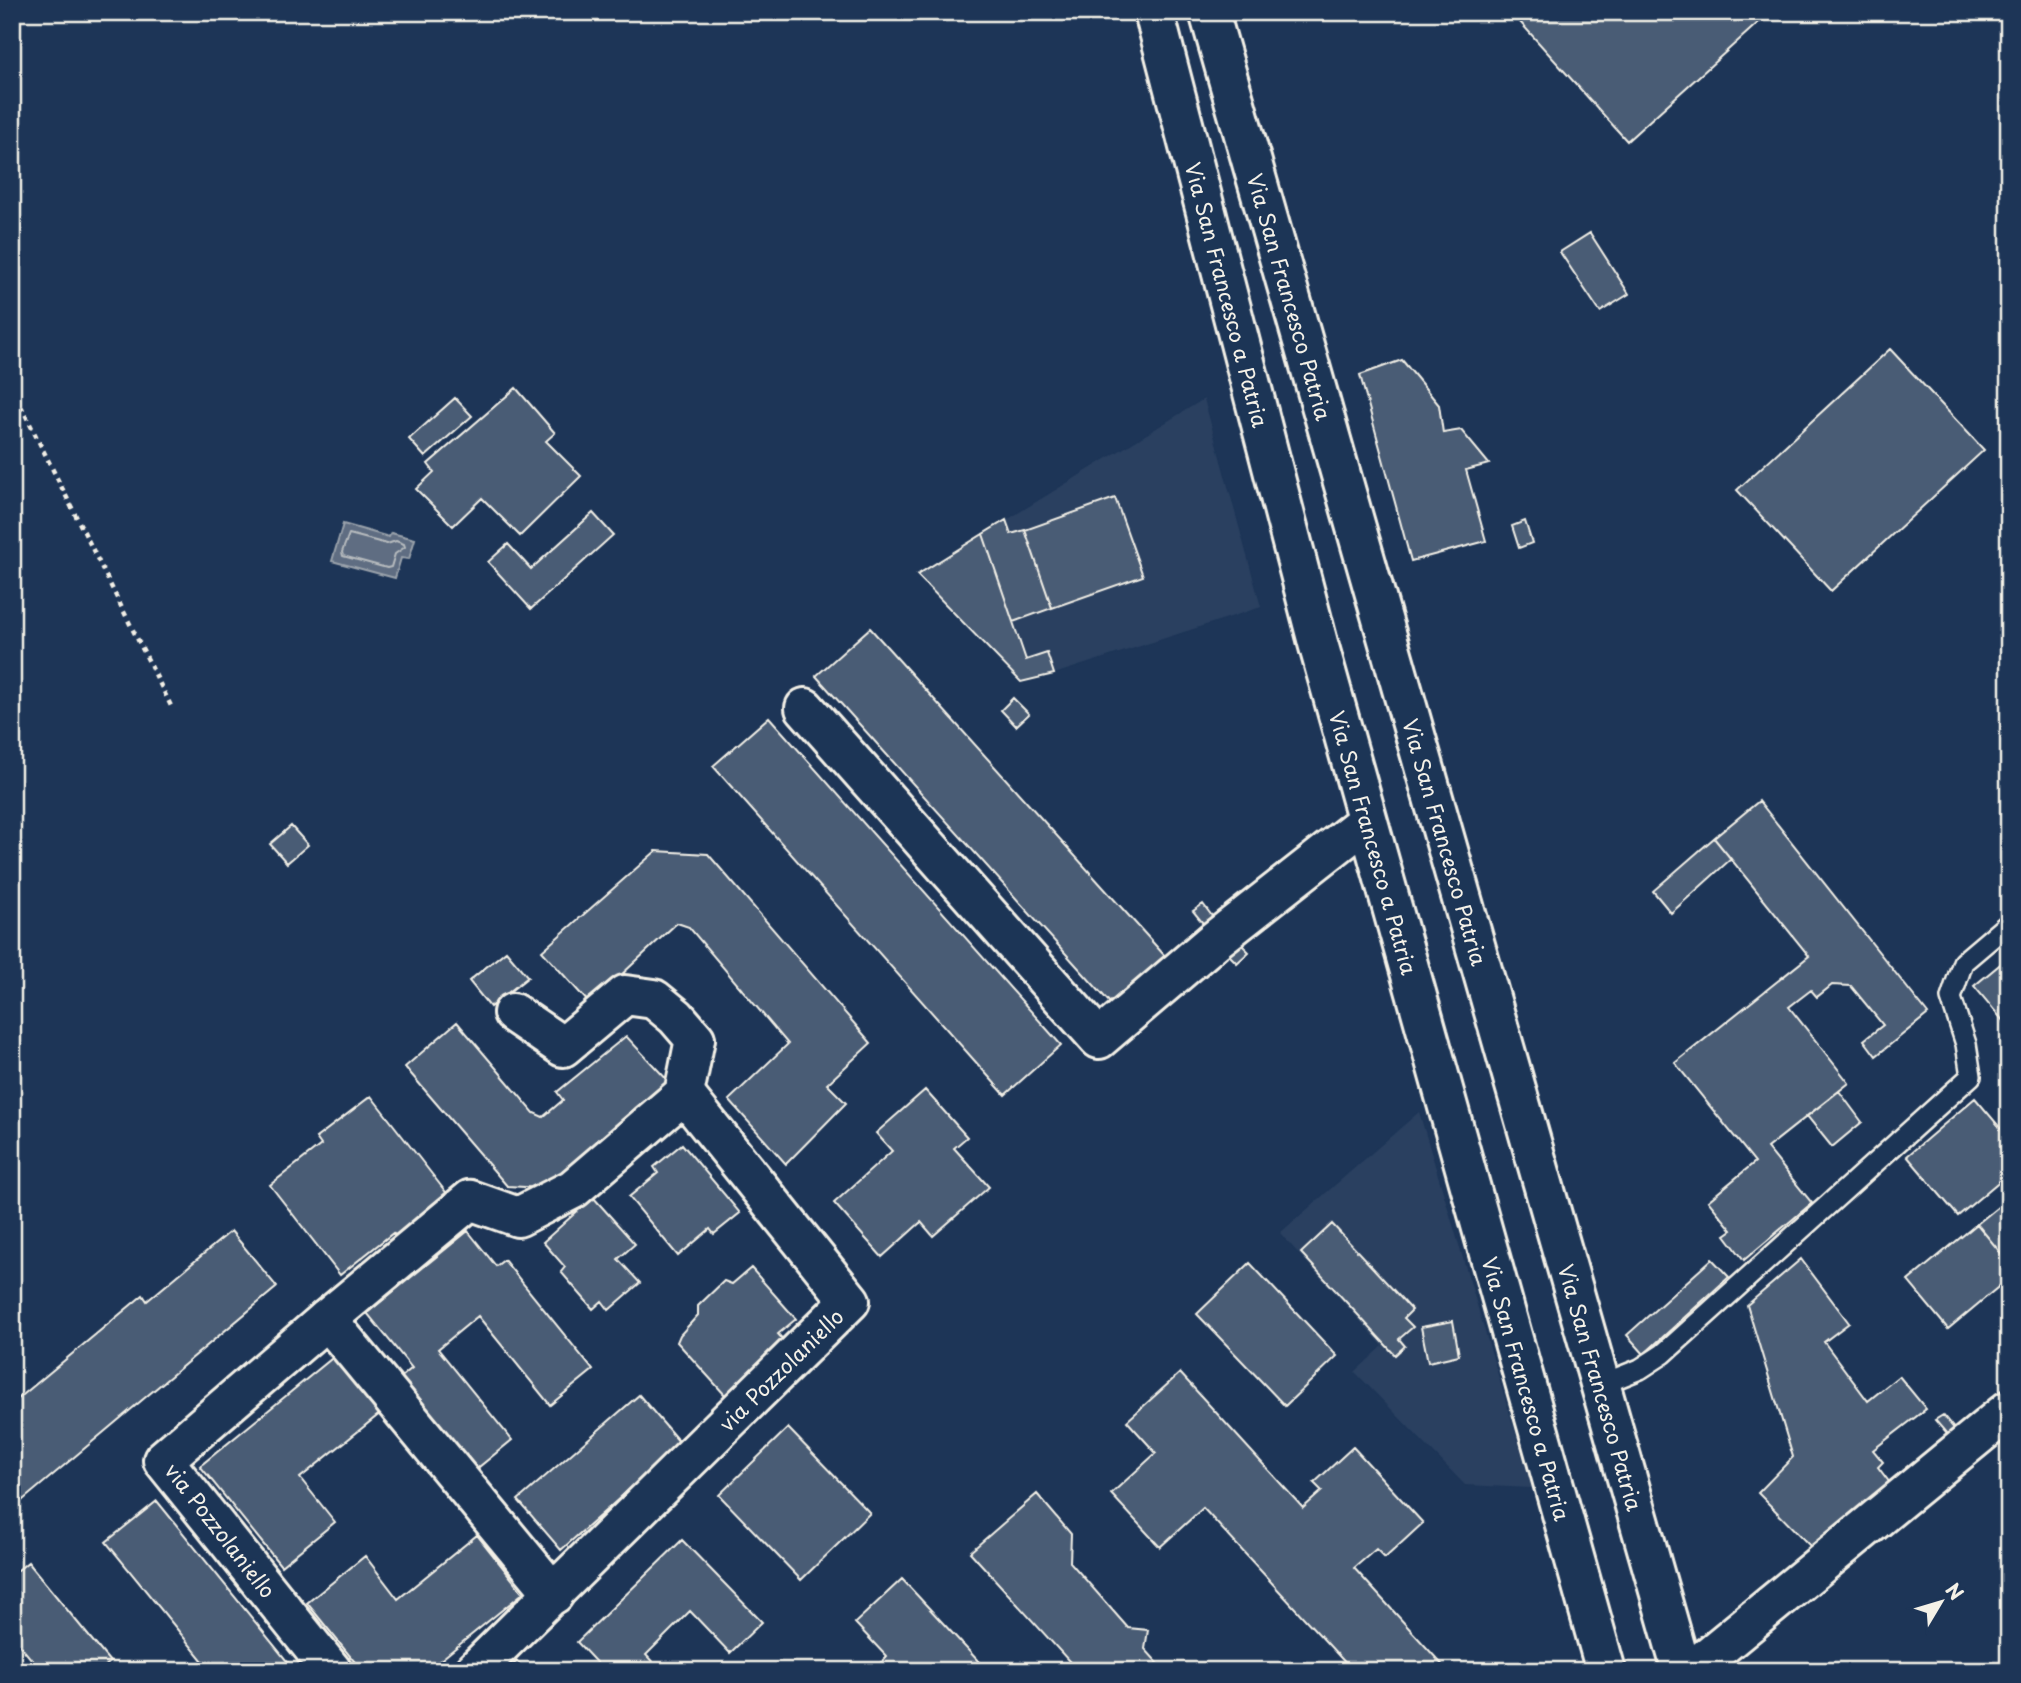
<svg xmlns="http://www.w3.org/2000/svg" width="2021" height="1683" font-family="'Playpen Sans',sans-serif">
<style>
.built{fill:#2a4060}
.water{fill:#5e6d82;stroke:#9aa2ab;stroke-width:2}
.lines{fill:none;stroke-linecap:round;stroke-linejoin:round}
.shore{stroke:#b8bcbf;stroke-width:2}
.building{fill:#485b74;stroke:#f4f1e8;stroke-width:2}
.service-casing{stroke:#f4f1e8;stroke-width:24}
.minor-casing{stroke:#f4f1e8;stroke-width:44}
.primary-casing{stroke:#f4f1e8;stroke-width:44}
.path{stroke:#f4f1e8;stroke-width:4.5;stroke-dasharray:5 5;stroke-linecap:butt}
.service{stroke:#1d3557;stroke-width:19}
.minor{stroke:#1d3557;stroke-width:38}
.primary{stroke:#1d3557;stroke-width:38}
.labels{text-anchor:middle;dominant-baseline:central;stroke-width:5;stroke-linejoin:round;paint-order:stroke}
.street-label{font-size:21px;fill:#f4f1e8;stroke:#1d3557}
</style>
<rect width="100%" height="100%" fill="#1d3557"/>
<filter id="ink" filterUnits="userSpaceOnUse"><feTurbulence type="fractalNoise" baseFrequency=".0143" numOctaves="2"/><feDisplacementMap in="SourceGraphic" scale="14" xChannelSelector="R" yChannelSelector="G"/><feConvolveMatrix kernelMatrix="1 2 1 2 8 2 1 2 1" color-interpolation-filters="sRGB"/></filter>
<g filter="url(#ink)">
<path class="built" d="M1204 399 1261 607 1054 674 1021 682 917 575Z
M1419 1112 1532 1488 1465 1485 1355 1372 1383 1346 1280 1233Z"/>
<path class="water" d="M343 524 389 537 391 533 415 539 409 559 401 558 395 578 332 561Z"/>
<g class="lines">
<path class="shore" d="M349 534 387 544 396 541 404 544 405 547 395 554 391 567 387 568 343 556 342 552Z"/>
</g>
<path class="building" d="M1511 12H1770L1627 141Z
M1590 233 1629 294 1600 312 1560 252Z
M1890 349 1984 450 1831 591 1737 490Z
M1402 360 1439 405 1443 433 1461 430 1489 464 1466 470 1486 541 1411 561 1360 375Z
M516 388 555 433 546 441 581 476 520 536 482 498 453 526 416 489 434 472 428 464Z
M455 398 472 416 425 457 409 439Z
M1115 498 1143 576 1052 608 1025 530Z
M593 513 613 535 531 609 488 562 508 544 531 569Z
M1006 520 1011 534 1025 530 1052 608 1013 622 983 534Z
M1525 521 1532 543 1519 548 1512 526Z
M983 534 1026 660 1047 653 1054 674 1021 682 917 575Z
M870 628 1165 956 1111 1004 816 676Z
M1013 698 1029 714 1016 726 1001 710Z
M769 717 1061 1045 1005 1095 713 766Z
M1759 801 1928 1014 1876 1056 1864 1040 1883 1025 1851 986 1832 985 1817 997 1811 990 1789 1007 1849 1083 1767 1148 1812 1203 1744 1260 1725 1235 1732 1230 1708 1201 1755 1162 1675 1063 1809 956 1714 838Z
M291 826 308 845 287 863 270 844Z
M1714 838 1731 859 1671 913 1653 891Z
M656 851 708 854 871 1043 827 1084 846 1103 786 1164 729 1100 788 1044 689 927 677 923 590 1004 542 951Z
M1203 904 1215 920 1206 927 1193 911Z
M1241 944 1249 952 1237 963 1229 955Z
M506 951 528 977 490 1007 469 981Z
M2009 957V1028L1974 986Z
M457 1022 534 1113 543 1117 563 1100 557 1092 626 1036 672 1085 561 1189 507 1186 405 1067Z
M925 1090 967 1137 954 1148 989 1187 933 1236 921 1222 882 1257 834 1203 892 1151 876 1133Z
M1839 1091 1862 1122 1832 1147 1807 1116Z
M371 1096 452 1200 400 1241 393 1233 340 1275 270 1185 321 1145 316 1138Z
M1975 1098 2009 1138V1173L1958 1216 1907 1156Z
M682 1144 740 1213 714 1234 710 1229 678 1256 629 1197 658 1173 654 1167Z
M593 1197 635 1244 618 1259 640 1283 609 1310 602 1301 593 1309 561 1272 565 1267 543 1242Z
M2009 1198V1263L1977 1224Z
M1332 1224 1412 1310 1404 1318 1413 1327 1399 1339 1405 1346 1395 1355 1301 1253Z
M1977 1224 2009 1263V1278L1948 1329 1908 1281Z
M231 1231 277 1287 17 1505 12 1500V1404L143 1295 147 1301Z
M468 1231 496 1266 504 1260 593 1370 550 1405 478 1316 438 1349 512 1440 474 1471 399 1379 412 1368 367 1313Z
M1712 1259 1729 1277 1644 1354 1627 1335Z
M1801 1259 1849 1323 1824 1342 1868 1401 1899 1376 1926 1409 1873 1450 1883 1462 1878 1467 1896 1491 1821 1557 1758 1493 1793 1457 1747 1305Z
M1250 1263 1337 1356 1285 1406 1197 1314Z
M751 1268 796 1319 778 1334 785 1342 725 1395 677 1342 680 1335 698 1315V1306L724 1281 732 1284Z
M1453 1321 1459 1355 1428 1362 1421 1327Z
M336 1355 382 1412 300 1478 335 1522 281 1566 200 1466Z
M1180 1373 1303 1508 1322 1491 1314 1483 1353 1447 1423 1523 1385 1558 1376 1549 1354 1568 1448 1671H1349L1351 1669 1203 1508 1160 1547 1111 1494 1156 1453 1127 1421Z
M639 1395 681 1444 561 1550 518 1500Z
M1943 1415 1959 1435 1952 1440 1935 1420Z
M788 1428 870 1513 801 1580 719 1495Z
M1037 1494 1071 1534 1070 1562 1128 1628 1148 1630 1145 1649 1165 1671H1078L970 1552Z
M157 1501 295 1671H211L106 1542Z
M477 1535 523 1593 427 1671H362L307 1603 365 1556 398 1599Z
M682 1540 762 1622 730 1653 690 1611 646 1655 661 1671H604L577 1642Z
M28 1562 110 1662 100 1671H41L12 1636V1575Z
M902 1579 980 1663 971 1671H873L887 1657 855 1623Z
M517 1661 527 1671H507Z"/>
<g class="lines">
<defs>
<path id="service" d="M1600 1385 1640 1369 1663 1354 1971 1076 1966 1044 1951 998 1963 962 2009 923"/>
<g id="minor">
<path d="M805 708 1099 1039 1214 941 1367 821"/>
<path d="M327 1319 554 1594"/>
<path d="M332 1671 163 1460 327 1319 470 1200 518 1217 573 1189 684 1094 695 1039 676 1017 654 999 625 995 563 1047 513 1013"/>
<path id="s1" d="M474 1671 850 1301 684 1094"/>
<path d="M1691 1671 2009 1410"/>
</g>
<g id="primary">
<path id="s2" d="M1154 12 1318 643 1606 1671"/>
<path id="s3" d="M1209 12 1682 1671"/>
</g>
</defs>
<use href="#service" class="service-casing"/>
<use href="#minor" class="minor-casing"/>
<use href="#primary" class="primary-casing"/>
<path class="path" d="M12 388 171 706"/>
<use href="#service" class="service"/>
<use href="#minor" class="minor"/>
<use href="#primary" class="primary"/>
</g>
</g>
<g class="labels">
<g class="street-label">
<text stroke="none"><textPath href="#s2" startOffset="292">Via San Francesco a Patria</textPath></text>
<text stroke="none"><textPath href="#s3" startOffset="296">Via San Francesco Patria</textPath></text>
<text stroke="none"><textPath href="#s3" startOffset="863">Via San Francesco Patria</textPath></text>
<text stroke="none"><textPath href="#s2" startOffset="859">Via San Francesco a Patria</textPath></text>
<text stroke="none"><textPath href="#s1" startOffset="430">via Pozzolaniello</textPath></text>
<text stroke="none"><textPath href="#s3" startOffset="1430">Via San Francesco Patria</textPath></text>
<text stroke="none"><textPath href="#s2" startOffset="1426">Via San Francesco a Patria</textPath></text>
<text transform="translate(221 1530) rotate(52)">via Pozzolaniello</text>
</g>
</g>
<rect width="2021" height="1683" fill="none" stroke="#1d3557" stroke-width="42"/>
<rect x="21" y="21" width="1979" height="1641" fill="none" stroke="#f4f1e8" stroke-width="2.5" filter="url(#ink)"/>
<g transform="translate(1941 1602) rotate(52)" stroke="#1d3557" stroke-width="5" paint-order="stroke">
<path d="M0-5L12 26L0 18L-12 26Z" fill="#f4f1e8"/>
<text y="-10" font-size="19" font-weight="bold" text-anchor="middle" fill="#f4f1e8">N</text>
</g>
</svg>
